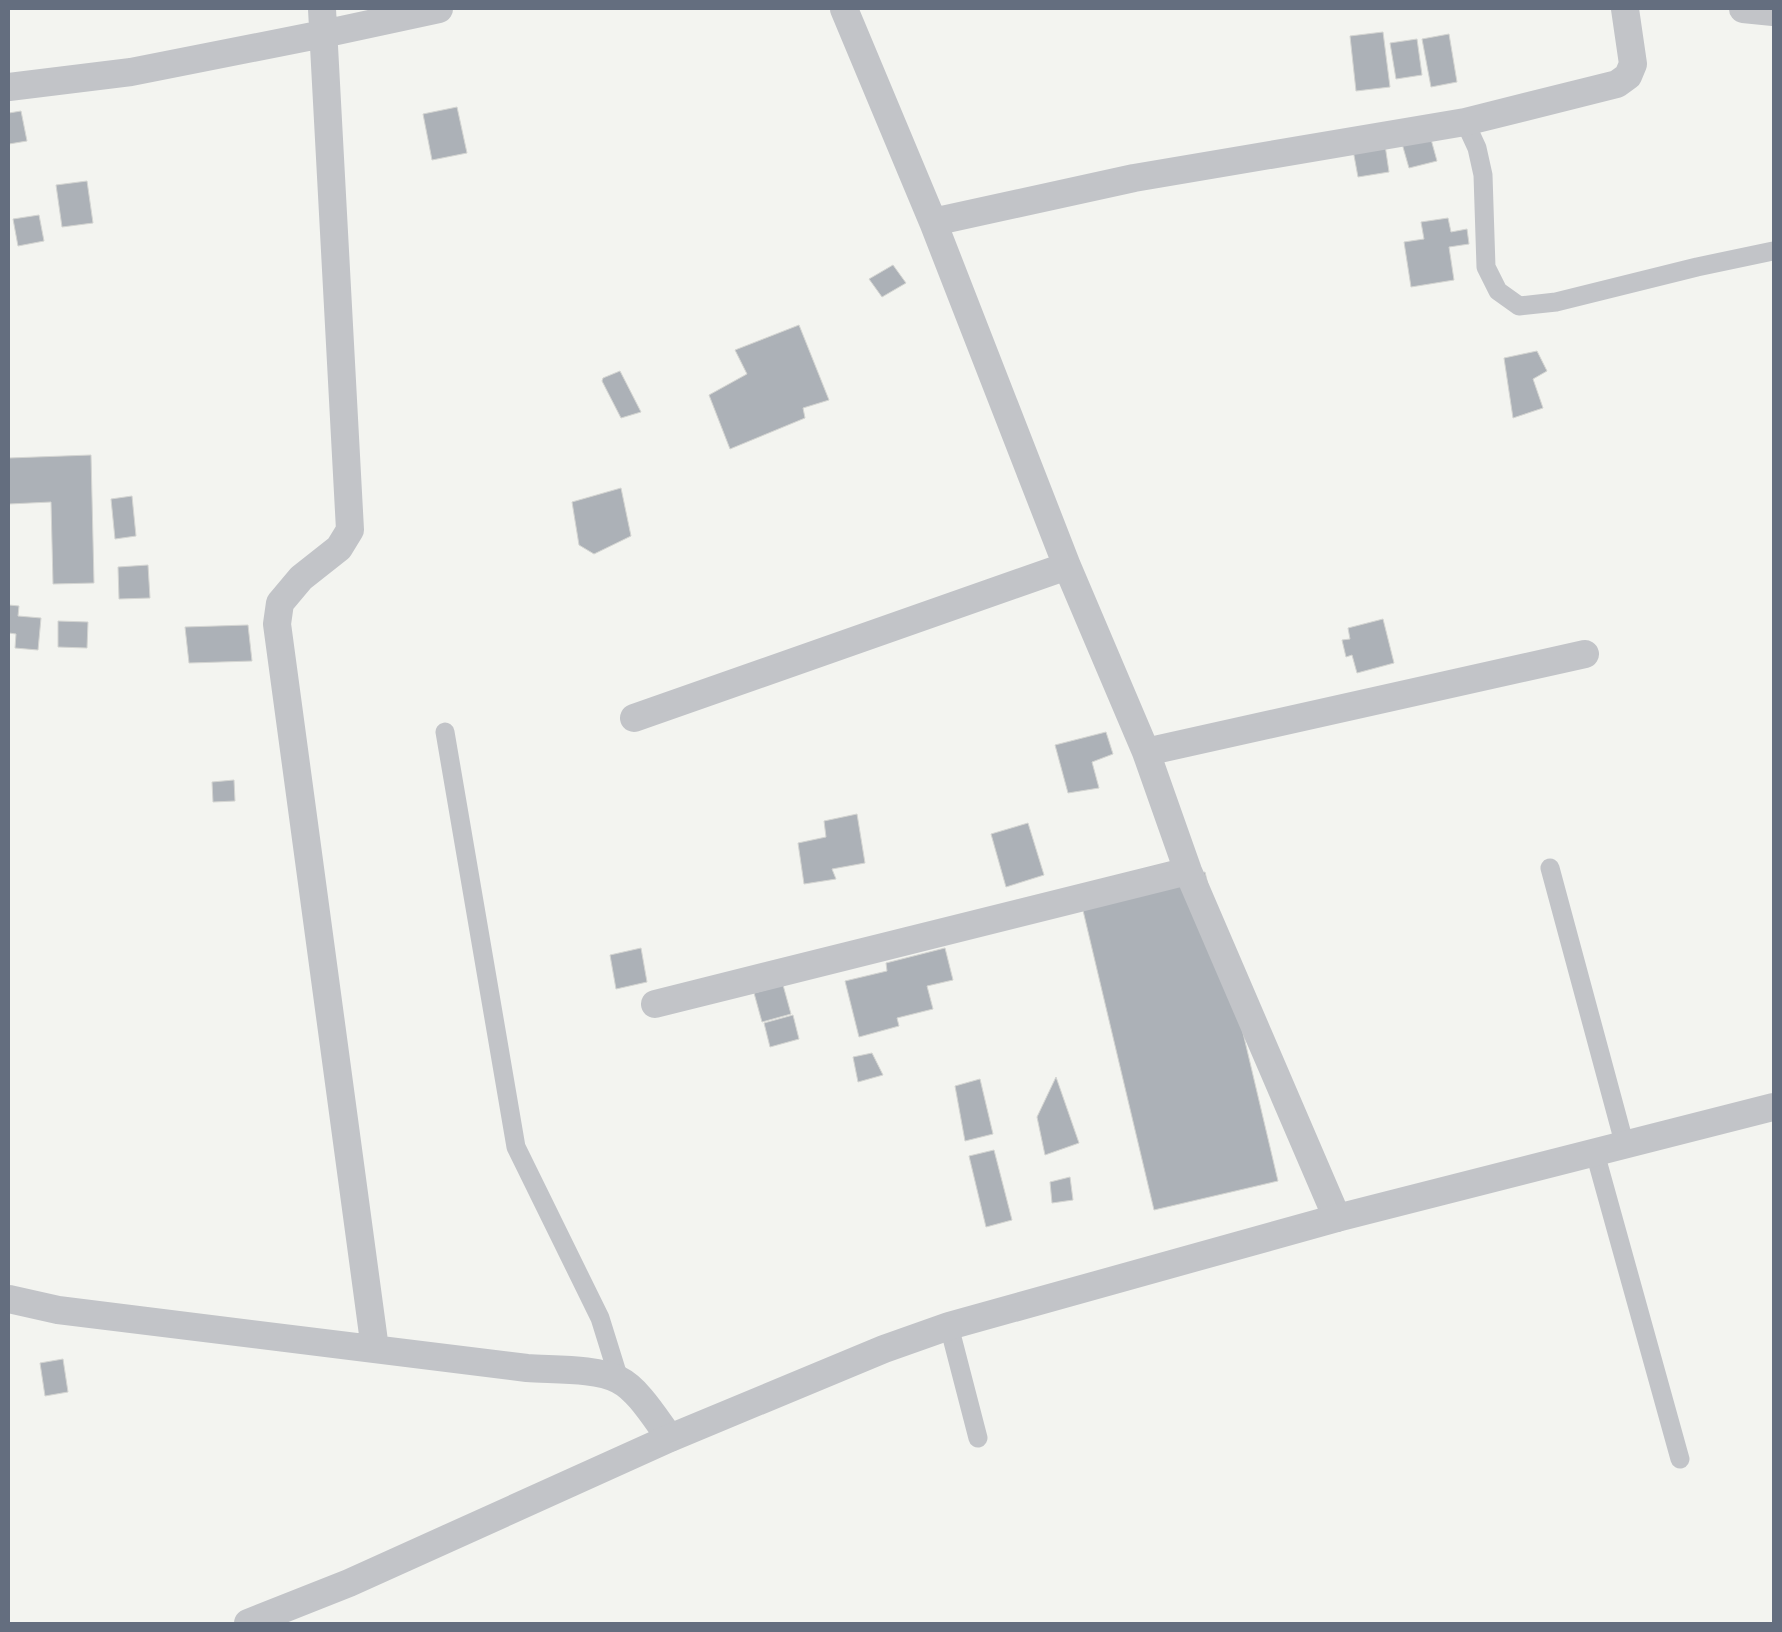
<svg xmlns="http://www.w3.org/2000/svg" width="1782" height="1632" font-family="'Public Sans',sans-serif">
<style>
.building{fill:#acb1b7;stroke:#d4d5d2}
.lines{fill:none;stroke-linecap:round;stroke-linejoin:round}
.service{stroke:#c2c4c8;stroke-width:19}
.minor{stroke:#c2c4c8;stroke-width:28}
.tertiary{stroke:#c2c4c8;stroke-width:28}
</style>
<rect width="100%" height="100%" fill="#f3f4f0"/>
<path class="building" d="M1383 32 1390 87 1356 91 1350 36Z
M1449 34 1457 82 1431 87 1422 39Z
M1417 39 1422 75 1396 79 1390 43Z
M457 107 467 153 432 160 423 114Z
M21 111 27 141 9 144V113Z
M1429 132 1437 161 1409 168 1401 140Z
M1385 145 1389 172 1358 177 1353 150Z
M87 181 93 223 62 227 56 185Z
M39 215 44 241 18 246 13 219Z
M1448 218 1451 232 1467 229 1469 244 1449 247 1454 280 1411 287 1404 242 1424 239 1421 222Z
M893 265 906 283 882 297 869 279Z
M799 325 829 400 803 408 805 418 730 449 709 395 747 374 735 350Z
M1537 351 1547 371 1533 379 1543 408 1513 418 1504 358Z
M620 371 641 412 621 418 602 381 603 378Z
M91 455 94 583 53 584 51 502 9 504V458Z
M621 488 631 536 594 554 579 545 572 502Z
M132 496 136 536 115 539 111 499Z
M148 565 150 598 119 599 118 567Z
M9 605 19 606 18 616 41 618 38 650 15 648 16 634 9 633Z
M1383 619 1394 663 1357 673 1352 655 1346 657 1342 640 1350 639 1348 628Z
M58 621 88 622 87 648 58 647Z
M248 625 252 661 189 663 185 627Z
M1106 732 1113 754 1092 762 1099 788 1068 793 1055 745Z
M234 780 235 801 213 802 212 782Z
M857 814 865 863 832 869 836 879 804 884 798 843 826 837 824 821Z
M1028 823 1044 875 1006 887 991 834Z
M1205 872 1278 1181 1154 1210 1081 902Z
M641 948 647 982 616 989 610 955Z
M945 948 953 980 927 986 933 1009 897 1018 899 1026 859 1037 845 981 887 971 886 963Z
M783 985 791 1014 762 1022 754 993Z
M793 1015 799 1039 770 1047 764 1023Z
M872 1053 883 1075 858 1082 853 1057Z
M1056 1077 1079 1143 1045 1155 1037 1117Z
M980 1079 993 1134 965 1141 955 1086Z
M994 1150 1012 1220 986 1227 969 1156Z
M1070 1177 1073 1200 1052 1203 1050 1182Z
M63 1359 68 1392 45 1396 40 1363Z"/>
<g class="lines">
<path class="service" d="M1465 122 1477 148 1483 175 1486 267 1498 291 1519 306 1556 302 1697 267 1773 251
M445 732 516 1147 600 1318 619 1379
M1550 868 1625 1146
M1595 1153 1680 1459
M949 1326 978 1438"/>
<path class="minor" d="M322 9 350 530 339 548 301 578 280 603 277 624 375 1349
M844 9 933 222 1067 566 1146 752 1188 871 1337 1218
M1743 9 1773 12
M9 87 131 72 323 34 439 9
M933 222 1134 178 1465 122 1617 84 1628 76 1633 64 1625 9
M634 718 1067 566
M1146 752 1585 654
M655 1004 1188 871
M9 1299 58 1310 527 1368C553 1370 597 1368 619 1380 638 1389 657 1421 670 1438"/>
<path class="tertiary" d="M248 1623 349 1583 670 1438 884 1349 949 1326 1337 1218 1773 1107"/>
</g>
<rect width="1782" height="1632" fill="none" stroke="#646e7f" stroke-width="20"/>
</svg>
